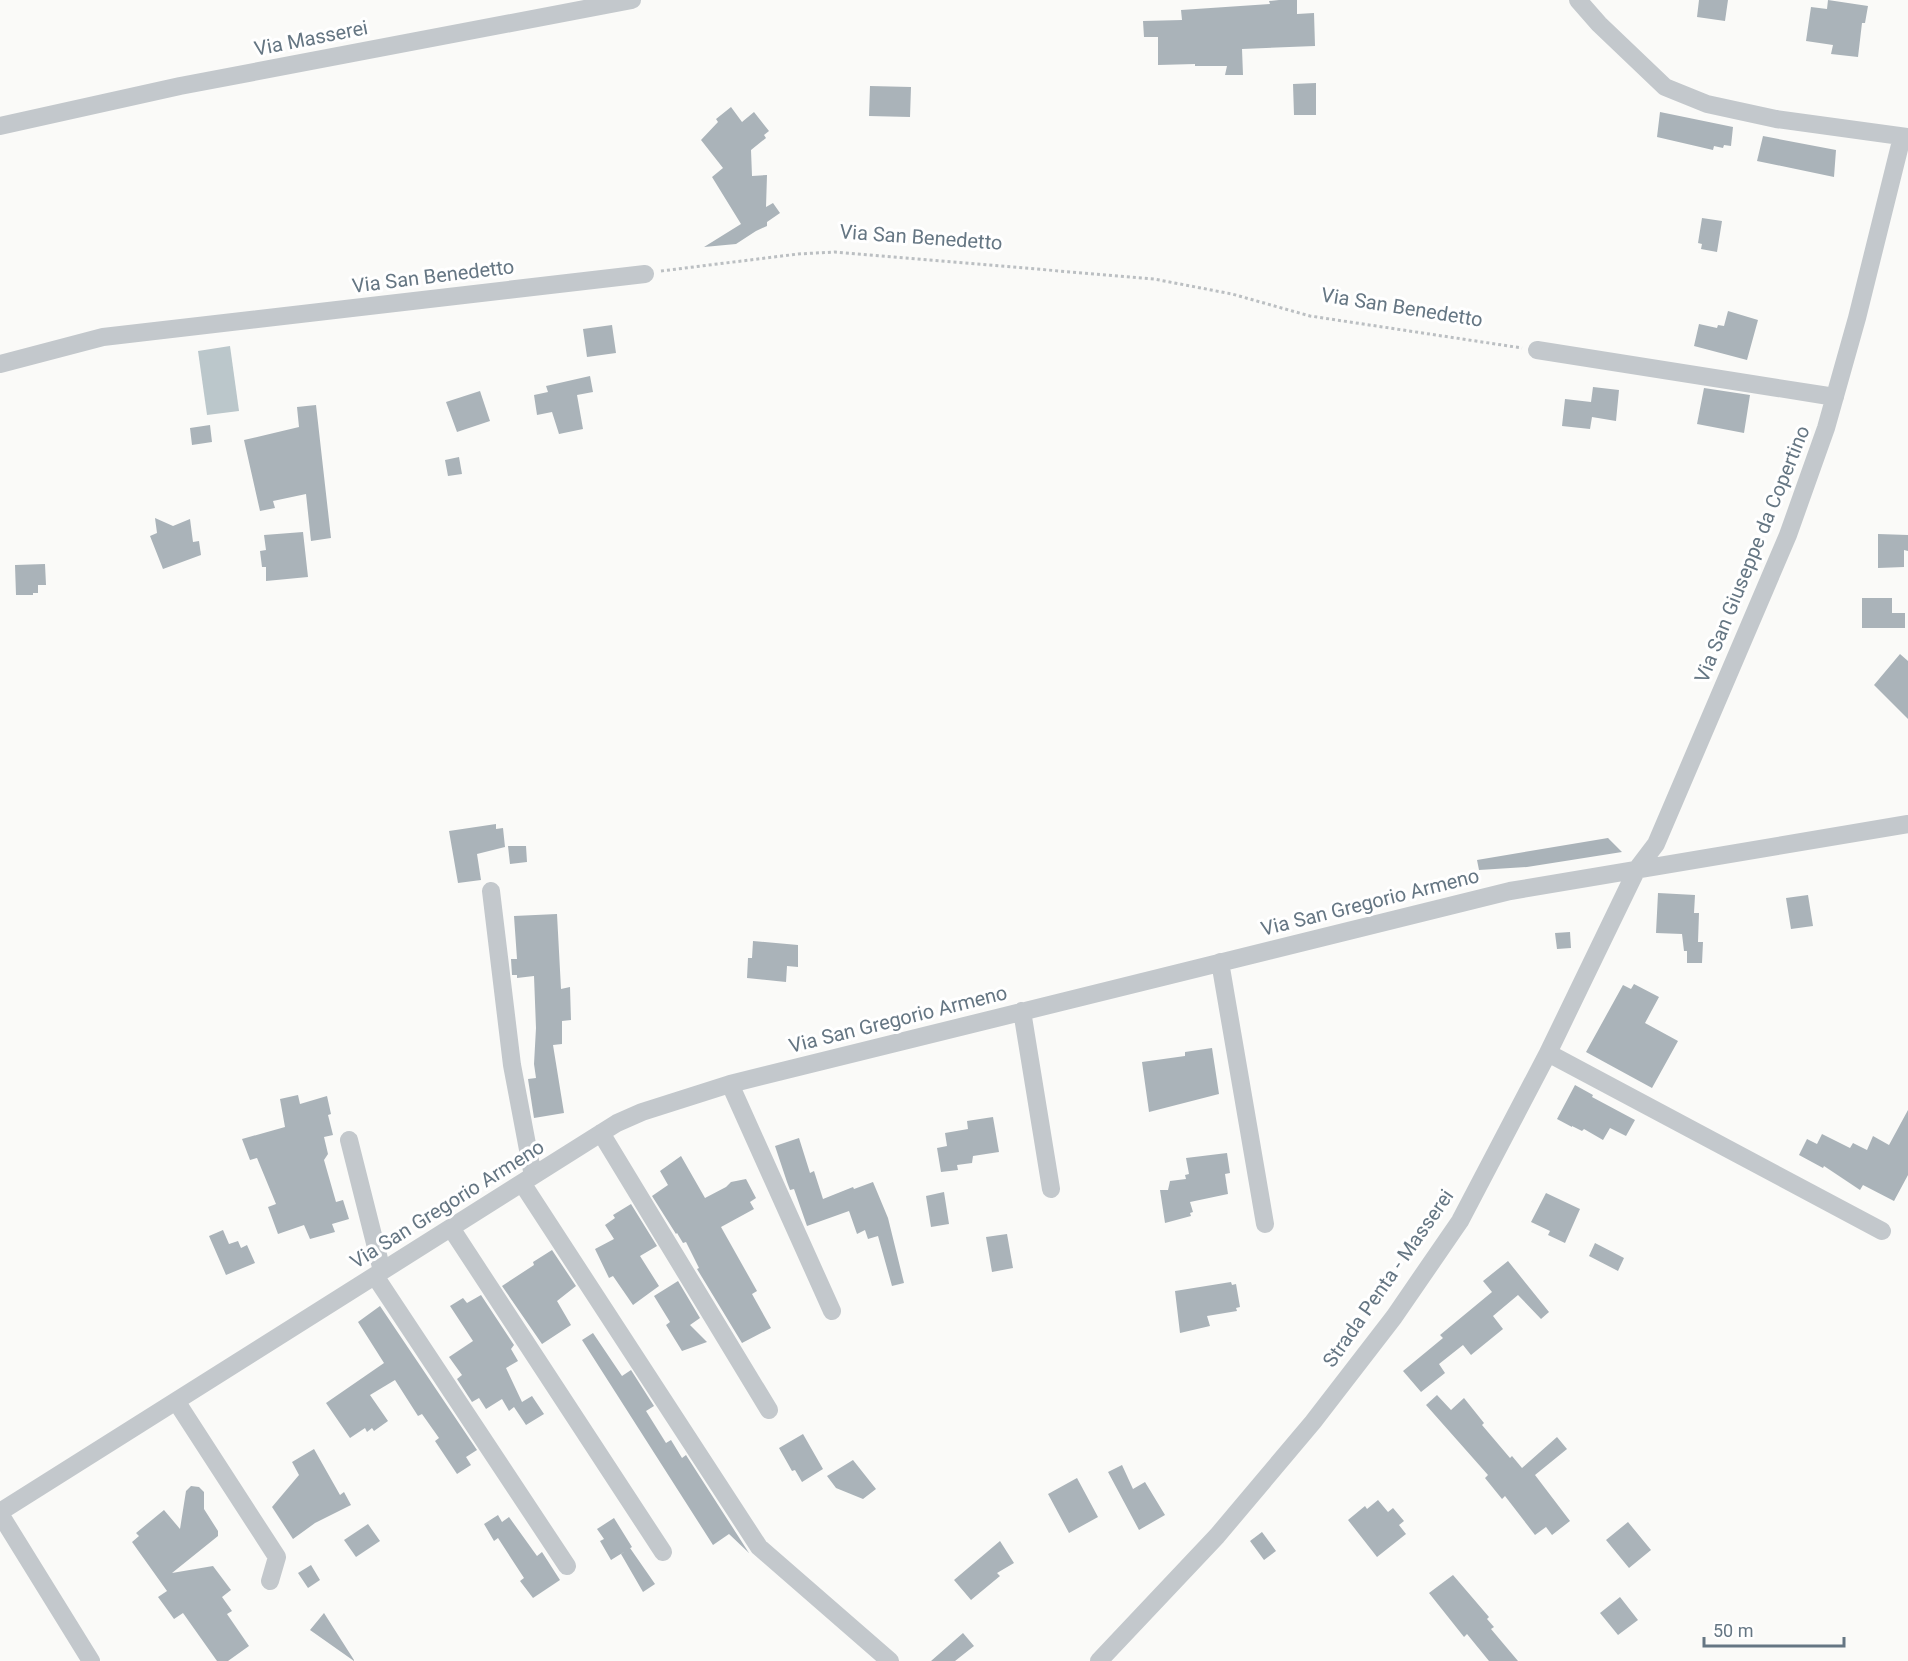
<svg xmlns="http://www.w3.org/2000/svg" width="1908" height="1661" font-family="Roboto,sans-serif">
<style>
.water{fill:#bbc7cb}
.building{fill:#aab3b9}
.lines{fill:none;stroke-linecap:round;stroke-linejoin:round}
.path{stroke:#bbbfc2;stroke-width:3;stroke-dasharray:3 3;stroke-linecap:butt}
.minor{stroke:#c3c8cc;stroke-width:18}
.labels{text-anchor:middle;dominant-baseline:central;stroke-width:6;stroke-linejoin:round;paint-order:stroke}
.street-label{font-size:20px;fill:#657683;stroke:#fff}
</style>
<rect width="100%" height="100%" fill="#fafaf8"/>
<path class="water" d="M230 346 239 411 207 415 198 351Z"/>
<path class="building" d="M1279 0H1297V14L1314 13 1315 46 1242 49 1243 75H1225L1227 66H1195V64L1158 65V37H1144L1143 21 1182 20 1181 10 1270 4 1269 1Z
M1699 0H1728L1725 21 1697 17Z
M1828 0 1868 6 1865 23H1862L1858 57 1831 54 1833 45 1806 41 1811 7 1827 9Z
M1316 83V115H1294L1293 84Z
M870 86 911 87 910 117 869 116Z
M731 107 742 122 754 112 769 131 764 135 766 138 751 150 752 176 767 175 766 207 773 203 780 213 767 222V226L756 231 736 244 704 247 741 224 712 177 723 168 701 140 718 122 716 119Z
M1660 112 1733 127 1731 146 1724 145 1723 148 1714 146 1713 150 1657 137Z
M1763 136 1836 150 1834 177 1757 161Z
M1702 218 1722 221 1717 252 1701 249 1702 244 1698 243Z
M1728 311 1758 320 1747 360 1694 346 1699 324 1717 328 1718 325 1724 326Z
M612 325 616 353 587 357 583 329Z
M590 376 593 392 577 395 583 429 559 434 552 412 537 415 534 395 548 392 546 386Z
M1593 387 1619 390 1616 421 1592 417 1590 429 1562 426 1565 399 1591 402Z
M1704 388 1750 395 1744 433 1697 424Z
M480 391 490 421 457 432 446 402Z
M316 405 331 538 311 541 306 494 273 501 275 508 260 511 244 440 299 427 297 407Z
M210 425 212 442 192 445 190 428Z
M459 457 462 474 448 476 445 460Z
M155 518 173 526 190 519 193 542 199 541 201 555 163 569 150 536 157 533Z
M303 532 308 577 266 581V567H262L260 551 266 550 264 535Z
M1878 534 1908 535V551L1904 550V567L1878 568Z
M45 564 46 585H38V593H33V595H16L15 565Z
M1862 598H1892V613H1905V628H1862Z
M1900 654 1908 661V719L1874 685Z
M496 824V829L503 828 505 847 477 854 481 880 458 883 449 831Z
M1608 838 1622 852 1527 867 1479 870 1477 860Z
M508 846H526L527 862 510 864Z
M1658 893 1695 895 1694 913H1699L1698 942H1703L1702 963H1687V951H1684L1682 934 1656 933Z
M1808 895 1813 926 1791 929 1786 898Z
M557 914 561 989 570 987 571 1020 562 1021V1044L553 1045 564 1113 534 1118 528 1079 536 1078 534 1064 536 1028 534 976 517 978V975H512L511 959H517L514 916Z
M1570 932 1571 948 1557 949 1555 933Z
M753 941 798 945V967L787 966 786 982 747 978 748 958H752Z
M1634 984 1659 997 1645 1023 1678 1041 1652 1088 1586 1052 1623 985 1631 989Z
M1212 1048 1219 1094 1149 1112 1142 1062 1185 1056V1052Z
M1575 1085 1593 1095 1592 1097 1635 1120 1626 1136 1610 1128 1603 1140 1584 1129 1582 1131 1572 1126V1127L1557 1119Z
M298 1095 300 1104 327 1096 331 1114 328 1115 333 1135 324 1137 328 1154 324 1160 336 1202 343 1200 349 1219 332 1224 335 1232 310 1239 304 1225 278 1234 268 1207 276 1204 257 1158 250 1160 242 1139 285 1127 280 1099Z
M1908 1110V1175L1894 1201 1863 1185 1860 1190 1824 1166 1823 1168 1799 1155 1807 1139 1817 1144 1822 1134 1850 1148 1853 1143 1867 1150 1873 1136 1889 1145Z
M993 1117 999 1152 973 1156 972 1163 957 1165 958 1170 941 1172 937 1148 947 1146 945 1133 968 1129 967 1121Z
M799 1138 810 1173 814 1171 823 1199 853 1187 854 1189 873 1182 888 1218 904 1283 892 1286 878 1236 868 1239 865 1230 857 1234 849 1211 807 1226 794 1189 790 1190 787 1182 775 1146Z
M1227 1153 1230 1173 1225 1174 1228 1194 1190 1202 1193 1212 1190 1213 1191 1216 1165 1223 1160 1190H1168L1170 1181 1186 1179 1185 1175 1189 1174 1186 1158Z
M681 1156 705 1198 726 1187 731 1182 746 1179 756 1198 750 1202 754 1209 721 1227 757 1291 752 1294 771 1328 742 1343 697 1269 699 1268 686 1242 683 1243 677 1233 676 1234 652 1196 668 1185 660 1171Z
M944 1192 949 1224 931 1227 926 1196Z
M1546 1193 1580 1209 1565 1243 1548 1235 1550 1231 1531 1222Z
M631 1204 657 1246 640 1256 659 1286 633 1305 613 1276 609 1278 595 1249 614 1239 605 1225 615 1218 613 1215Z
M223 1230 229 1244 238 1241 241 1248 247 1245 255 1263 226 1275 209 1236Z
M1007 1234 1013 1268 992 1272 986 1237Z
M1595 1243 1624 1258 1618 1271 1589 1256Z
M552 1250 576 1286 557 1301 571 1325 542 1344 502 1286 534 1265 533 1262Z
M1508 1261 1549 1312 1541 1319 1518 1295 1493 1316 1503 1329 1471 1355 1463 1345 1439 1364 1445 1373 1421 1392 1403 1371 1443 1338 1440 1335 1492 1292 1483 1281Z
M678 1281 700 1318 690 1325 707 1342 682 1351 666 1325 670 1322 654 1296Z
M1231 1282 1232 1285 1236 1284 1240 1307 1236 1308 1237 1311 1207 1316 1210 1326 1180 1333 1175 1291Z
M481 1295 514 1345 511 1349 518 1361 506 1368 522 1402 532 1396 544 1414 526 1425 514 1407 509 1411 502 1399 486 1409 479 1398 472 1402 457 1379 462 1375 449 1357 473 1341 450 1306 463 1298 467 1303Z
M380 1306 477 1450 466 1457 471 1465 457 1474 435 1441 439 1438 422 1414 418 1416 395 1380 370 1395 388 1421 374 1431 372 1428 367 1432 365 1428 350 1438 326 1403 384 1363 358 1322Z
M593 1333 622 1376 631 1370 654 1406 646 1411 666 1443 671 1440 682 1458 686 1455 749 1553 729 1534 713 1545 582 1340Z
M1437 1395 1451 1410 1464 1398 1484 1423 1482 1425 1510 1458 1512 1456 1522 1468 1557 1437 1567 1449 1535 1475 1570 1521 1552 1535 1546 1527 1535 1535 1505 1496 1502 1499 1485 1478 1488 1475 1426 1405Z
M803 1434 823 1469 802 1482 795 1470 792 1471 779 1448Z
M314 1449 340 1495 344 1492 351 1505 315 1523 293 1539 272 1507 299 1475 292 1462Z
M853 1460 876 1489 863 1499 836 1488 827 1476Z
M1122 1465 1133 1489 1145 1482 1165 1515 1139 1530 1108 1472Z
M1077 1478 1098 1517 1069 1533 1048 1494Z
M191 1486 199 1487 204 1492V1509L218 1531V1536L172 1573 213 1566 231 1590 222 1597 232 1611 227 1614 249 1646 228 1661H217L183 1613 174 1619 158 1597 167 1591 132 1542 139 1536 136 1533 164 1510 180 1529 186 1491Z
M1378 1500 1388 1512 1393 1508 1404 1521 1399 1525 1406 1534 1377 1557 1348 1520 1365 1506 1367 1509Z
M498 1515 502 1522 509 1517 537 1556 542 1552 560 1580 533 1598 520 1581 524 1578 498 1538 494 1541 484 1524Z
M614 1518 632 1547 611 1560 600 1541 604 1539 597 1529Z
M1628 1522 1651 1550 1629 1568 1606 1540Z
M368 1524 380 1541 356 1557 344 1540Z
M1262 1532 1276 1551 1264 1560 1250 1541Z
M1000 1541 1014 1563 997 1573 1000 1576 971 1600 954 1580Z
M630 1548 655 1584 643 1592 621 1554Z
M311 1565 320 1580 308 1588 298 1573Z
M1453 1575 1489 1617 1487 1619 1494 1627 1491 1629 1518 1661H1489L1467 1634 1464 1637 1429 1593Z
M1620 1597 1638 1620 1618 1635 1600 1613Z
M324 1613 354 1660V1661L310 1630Z
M963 1633 974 1646 955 1661H931Z"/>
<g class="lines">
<path class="path" d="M661 271 798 254 835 252 1154 279 1232 294 1310 316 1522 348"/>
<path class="minor" d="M1578 0 1599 24 1665 87 1707 104 1776 119 1908 137
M0 126 180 86 632 0
M1537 350 1835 397
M0 364 103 337 645 274
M491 891 512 1065 533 1176
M1220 962 1265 1224
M1022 1011 1051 1189
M1548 1053 1882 1231
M730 1084 832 1311
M601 1133 769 1410
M349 1140 382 1271
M522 1183 759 1547 890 1661
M451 1228 663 1552
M375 1276 567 1566
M176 1401 277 1557 270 1581
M0 1512 617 1123 642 1112 730 1084 1510 891 1908 824
M0 1514 91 1661
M1099 1661 1217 1536 1313 1422 1394 1317 1460 1221 1548 1053 1637 869 1656 844 1788 535 1826 428 1857 318 1902 137"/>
</g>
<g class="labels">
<g class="street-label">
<text transform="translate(311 38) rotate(-11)">Via Masserei</text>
<text transform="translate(921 237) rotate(4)">Via San Benedetto</text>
<text transform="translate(433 276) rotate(-7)">Via San Benedetto</text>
<text transform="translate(1402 307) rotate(9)">Via San Benedetto</text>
<text transform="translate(1752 554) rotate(-68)">Via San Giuseppe da Copertino</text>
<text transform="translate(1370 902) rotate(-14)">Via San Gregorio Armeno</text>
<text transform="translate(898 1019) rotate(-14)">Via San Gregorio Armeno</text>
<text transform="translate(447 1204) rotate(-32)">Via San Gregorio Armeno</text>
<text transform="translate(1388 1278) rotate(-55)">Strada Penta - Masserei</text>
</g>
</g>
<path d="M1704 1637v9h140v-9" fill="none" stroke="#657683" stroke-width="3"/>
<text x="1713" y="1637" font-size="18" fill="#657683" stroke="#ffffff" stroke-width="4.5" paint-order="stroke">50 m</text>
</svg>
